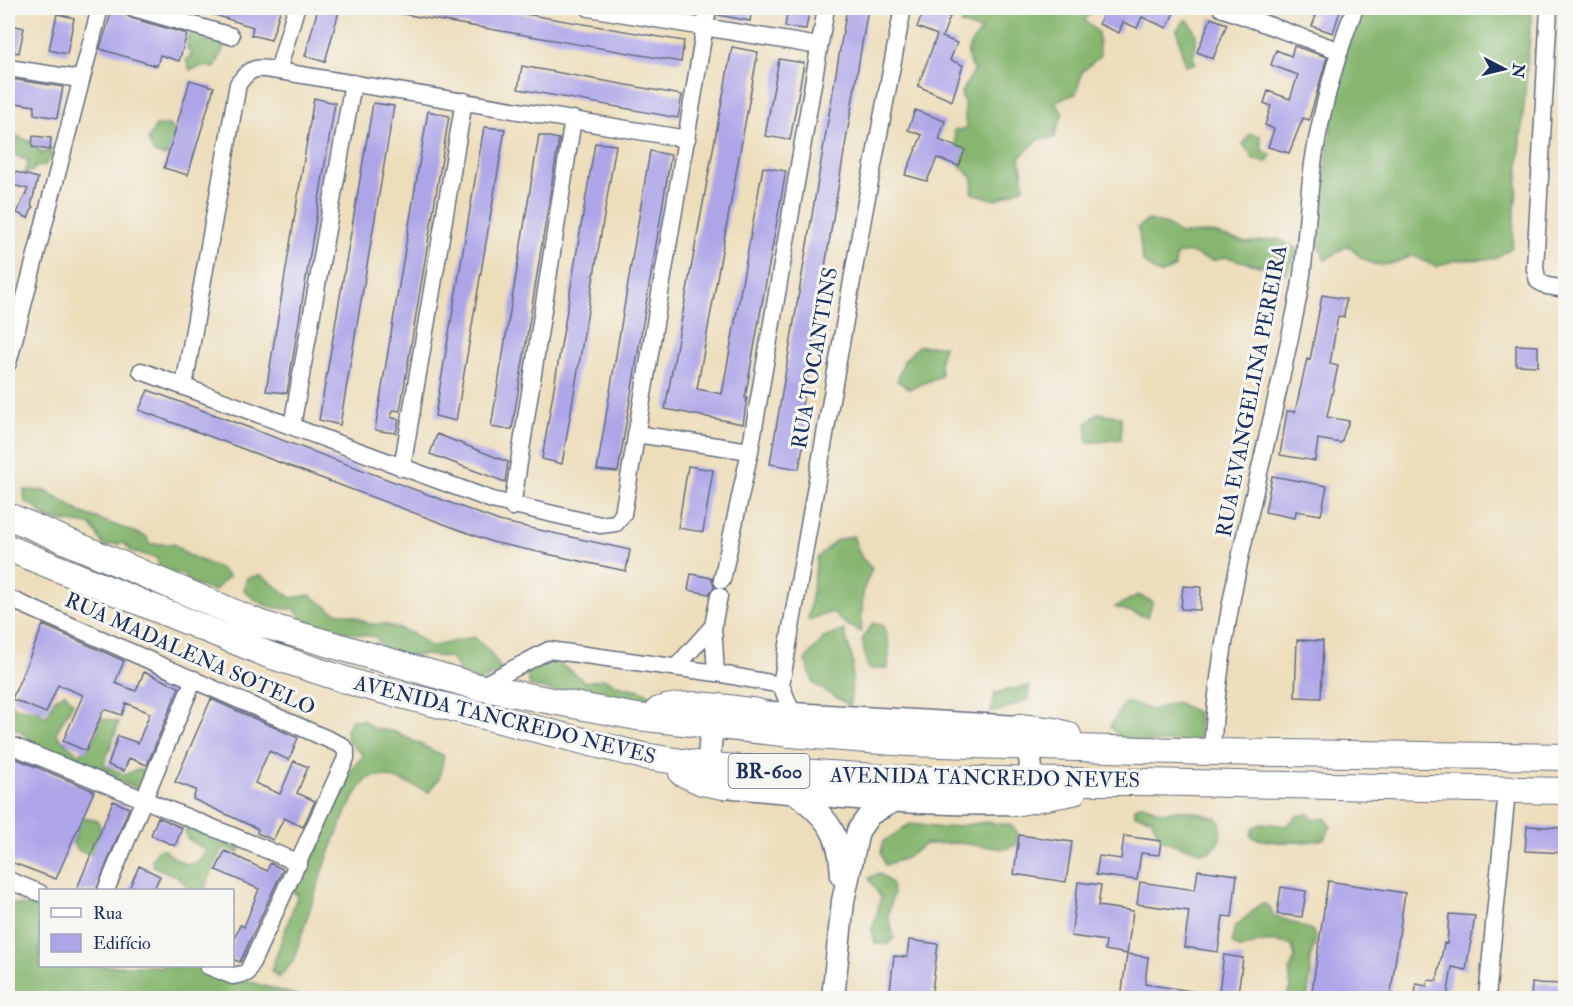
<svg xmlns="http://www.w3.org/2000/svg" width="1573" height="1006" font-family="'IM FELL Double Pica',serif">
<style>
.forest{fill:#86b66f;stroke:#507266;stroke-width:1.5}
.building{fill:#aea5e8}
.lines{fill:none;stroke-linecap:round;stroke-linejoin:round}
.street-casing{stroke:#646c7f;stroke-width:19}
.secondary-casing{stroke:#646c7f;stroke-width:25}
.primary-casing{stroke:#646c7f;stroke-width:28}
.street{stroke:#fff;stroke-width:16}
.secondary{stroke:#fff;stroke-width:22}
.primary{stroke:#fff;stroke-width:26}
.labels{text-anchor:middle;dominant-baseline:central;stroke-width:6;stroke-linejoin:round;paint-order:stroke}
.shield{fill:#f6f6f2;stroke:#5d6b8a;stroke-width:1.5}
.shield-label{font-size:20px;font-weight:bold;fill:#1b2f5e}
.street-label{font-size:21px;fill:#1b2f5e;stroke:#f6f6f2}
</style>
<rect width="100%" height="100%" fill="#f6f6f2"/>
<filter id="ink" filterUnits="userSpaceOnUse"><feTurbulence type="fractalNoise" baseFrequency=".0167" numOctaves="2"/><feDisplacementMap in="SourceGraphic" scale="12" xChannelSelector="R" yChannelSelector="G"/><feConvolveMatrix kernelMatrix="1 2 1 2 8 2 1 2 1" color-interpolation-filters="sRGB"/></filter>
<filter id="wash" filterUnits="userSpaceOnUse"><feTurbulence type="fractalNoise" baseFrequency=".008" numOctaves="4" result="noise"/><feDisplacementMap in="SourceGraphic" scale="24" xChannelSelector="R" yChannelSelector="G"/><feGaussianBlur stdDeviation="1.35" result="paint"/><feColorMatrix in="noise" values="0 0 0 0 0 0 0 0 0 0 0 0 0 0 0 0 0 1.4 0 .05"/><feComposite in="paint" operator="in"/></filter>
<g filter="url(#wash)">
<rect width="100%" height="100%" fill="#eddebb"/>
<path class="forest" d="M972 8H1096L1084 20 1098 32 1100 56 1082 72 1076 94 1054 102 1063 113 1054 138 1039 139 1020 157 1024 187 996 200 972 193 973 178 959 166 954 130 966 129 964 102 961 93 974 71C963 50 967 48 981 31L961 24Z
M1361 8H1532L1512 247 1495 259 1455 260 1436 267 1412 255C1385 270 1369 269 1348 245L1325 260 1315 238 1342 53Z
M1186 19C1200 31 1196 42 1193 58L1196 63 1185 66 1177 30Z
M197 32 223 37 225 45 215 68 204 66 190 70 186 60 192 54 187 49 188 35Z
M169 125 178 135 176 152 163 156 154 153 148 140 156 126Z
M1250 134 1260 136 1262 150 1271 155 1267 162 1254 160 1243 144Z
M16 136 37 144 41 154 50 150 52 156 44 166 35 167 33 171 24 174 29 161 17 156 8 146Z
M1148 220 1167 225 1180 234 1213 233 1247 243 1279 239 1298 250 1286 273 1226 257 1212 261 1188 252 1176 255 1175 268 1159 274 1143 262 1138 227Z
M918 346H944L940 360 941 376 910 389 897 381 904 361Z
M1098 413 1121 417V439L1087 443V423Z
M24 490 46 491 80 512 147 537 149 544H174L188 555 219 568 229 576 214 591 189 583 184 575 160 570 157 558 131 551 124 543 104 546 91 525 46 519 36 507 25 502Z
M853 536 861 557 872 569 863 590 861 632 844 623 833 612 808 620 817 558 835 541Z
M261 575 292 598 310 595 335 612 352 615 369 624H385L414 634 430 647 474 637 490 652 502 670 480 682 460 673 452 658C443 657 435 655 427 655 406 655 385 660 376 637L334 630 302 620 295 609C273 609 259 606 244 590L247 578Z
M1138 595 1153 602 1147 617 1115 607Z
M873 623 884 626 889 645 888 668 868 669 862 640Z
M844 630 853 662 850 706 814 684 805 660 824 638Z
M522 655C549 656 565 665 585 682L605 679 620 686 641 690 651 696 654 704 635 707 618 696 596 698 586 691 562 693 530 686Z
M1029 686V699C1015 703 1005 711 991 712L995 693Z
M65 693 73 703 56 733C62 743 71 746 79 755 92 743 101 736 98 718L119 722 104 765 125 775 135 770H146L149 781 143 790 120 782 102 770 39 748 20 731 8 727V702L17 708 38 710 46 718 55 699Z
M1125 702 1152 710 1176 702 1198 713 1199 741 1126 743 1110 727Z
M352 720H363L372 728 395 732 444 756 439 778 429 792C414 787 387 772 372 777 345 786 304 930 293 961L279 978 271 971 298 894H295L284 876 307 872C320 842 340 774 364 756L347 740 346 729Z
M1143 804C1171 820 1167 806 1189 811 1198 813 1208 816 1217 818 1225 828 1221 844 1210 851 1204 854 1197 851 1192 849 1166 842 1162 846 1151 818L1135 815V807Z
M1308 814 1314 820 1326 818 1331 826 1324 839C1309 843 1264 844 1251 836L1253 828 1263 823 1286 826 1297 816Z
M81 817 98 821 108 853C95 853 79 858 73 843Z
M987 822 1010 825 1018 833 1016 845 1005 849 960 843 925 844 906 858 885 865 881 853 883 842 910 824 942 828Z
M187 823 242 848 237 853 228 848 222 850 204 890H190L178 877 153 866 152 860 157 850 163 849C179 862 193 875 206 850L187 838 185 827Z
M879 873 891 883 893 894 888 915 894 938 887 945 875 943 872 931 881 898 869 878Z
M8 903 40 908V966H212L257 984 306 998H8Z
M1262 903 1270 907 1273 915 1312 930 1316 939 1310 958 1311 973 1307 998H1285L1291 989C1289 972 1288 973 1295 957L1292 946C1272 937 1259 943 1240 949L1232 943 1234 928Z"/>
<g id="blocks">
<path class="building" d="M120 8H124L126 15 131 18 187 34 179 61 160 55 157 66 100 49 112 10 119 12Z
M199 8H281L271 40 251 35 253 27 199 10Z
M318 8H340L325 62 305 56Z
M397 8H489L684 41 681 62 397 13Z
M718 8H752L750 21 718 15Z
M788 8H810L806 29 785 27Z
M847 8H868L800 417 808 418 799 469 770 464Z
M925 8 950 17 942 37 957 43 950 60 963 65 952 101 918 86 937 35 917 27Z
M1106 8H1176L1167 28 1142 17 1137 28 1123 22 1119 33 1099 24Z
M1296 8H1341L1333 33 1312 26 1316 16Z
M57 14 74 18 67 54 49 50Z
M1211 18 1227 24 1213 59 1197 52Z
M8 24 24 28 19 53 8 51Z
M1294 46 1327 57 1309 120 1303 118 1289 153 1268 147 1274 129 1265 125 1271 106 1264 103 1268 91 1290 99 1298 75 1271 65 1276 50 1291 56Z
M732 47 758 52 697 389 722 394 763 167 786 171 745 398H747L743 424 665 409Z
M779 59 804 63 790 140 765 136Z
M522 66 682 95 678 118 518 89Z
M11 79 63 87 57 118 34 114 35 106 8 102Z
M190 80 214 87 188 175 164 168Z
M314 98 335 103 287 393 277 392 266 391Z
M373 103 394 106 340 425 319 420Z
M915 110 945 121 939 140 965 150 959 166 937 158 927 181 905 175 922 135 908 130Z
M428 111 449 116 400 411 393 410 391 417 399 420 396 433 387 432 375 430Z
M484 127 505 129 456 421 435 416Z
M539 135 559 139 512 429H502L491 427Z
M33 136 51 138 50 150 32 147Z
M595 143 616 145 562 464 542 459Z
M650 151 671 155 618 472 608 471 597 470Z
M8 170 38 178 31 206 33 207 28 218 17 213 28 189 8 184Z
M1322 295 1346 299 1344 317 1338 316 1330 364 1338 366 1327 417 1349 421 1341 443 1318 439 1315 461 1280 455 1287 411 1295 412 1307 359 1310 360Z
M1516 345 1538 346V366L1516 365Z
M148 390 499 521 630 550 626 571 492 542 139 410Z
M437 434 508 462 505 482 430 454Z
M688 466 713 470 703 532 678 528Z
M1272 476 1327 486 1321 515 1296 511 1295 518 1265 512Z
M691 574 712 578 714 587 709 594 688 590Z
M1183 586 1201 587 1200 610 1181 609Z
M43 625 124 661 115 683 136 691 144 672 179 687 147 765 129 758 124 771 108 765 118 736 138 743 150 713 126 703 122 715 104 709 86 751 63 741 83 695 58 685 46 713 12 699Z
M1297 640 1323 641 1321 698 1295 697Z
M211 699 298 738 289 760 269 751 255 783 280 794 294 761 308 767 297 793 315 801 303 827 284 818 273 840 257 833 258 829 193 799 196 790 175 782Z
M10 756 94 791 56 879 8 861V762Z
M113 801 129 808 96 891H76Z
M158 817 182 828 175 846 151 835Z
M1527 826 1566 828V853L1525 851Z
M1019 835 1072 842 1066 882 1014 874Z
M1124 836 1161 841 1159 855 1141 853 1137 880 1096 875 1099 856 1121 859Z
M225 851 267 871 270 863 283 869 240 962 232 959V944L240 925 244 927 259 889 216 870Z
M139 866 160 876 153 891H128Z
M1198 870 1237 875 1232 917 1223 916 1218 952 1184 947 1189 911 1137 904 1140 882 1195 890Z
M1328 881 1405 893 1390 999H1311Z
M1078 882 1101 885 1098 906 1133 911 1127 954 1105 950 1106 941 1071 936Z
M1281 887 1306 891 1302 917 1277 914Z
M1449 914 1475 916 1466 970 1452 967 1447 999H1415L1416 984 1427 986 1428 980 1437 981 1444 943 1447 944Z
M909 940 938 944 931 999H889L894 956 907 957Z
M1127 954 1148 957 1145 984 1197 992V999L1121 998Z
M1224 955 1243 958 1238 993 1219 991Z
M1532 983 1566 984V995H1556V999H1531Z"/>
</g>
</g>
<g filter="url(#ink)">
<use href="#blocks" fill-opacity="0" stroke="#646c7f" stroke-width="1.5"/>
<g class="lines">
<defs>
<path id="street" d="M134 8 231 36
M589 8 819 46
M1221 8 1340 51
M1549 8 1535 269 1538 281 1547 286 1566 289
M8 68 80 79
M278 71 296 8
M8 363 100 8
M141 371 492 500 600 525 616 523 623 514 708 8
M184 386 238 84C251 66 256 67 278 71L687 139
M292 426 353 83
M636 434 750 451 826 8
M402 468 464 101
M512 507 573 119
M722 580 750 451
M8 598 341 745 346 750V758L247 973 233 976 208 966
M676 667 713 626
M716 673 713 626 719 596
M479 687 549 650 716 673 781 685
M793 715 781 685 863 218 903 8
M8 744 299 863
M1212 752C1221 594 1271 442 1300 288 1306 252 1307 215 1311 179 1317 126 1335 57 1355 8
M8 880 40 893
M106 890 194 679
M1487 998 1507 790"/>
<path id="secondary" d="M757 712 1019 727C1033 751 1038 782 1014 803 917 806 819 795 723 786 706 767 708 750 713 726L739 715Z
M796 793C829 819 840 833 842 876
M833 998 843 901 858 831 870 814 895 800"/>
<path id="primary" d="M8 516 261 624 478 687 637 717 791 734 907 743 1212 752 1566 757
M8 548 269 655 361 685 643 756 709 766 904 779 1144 782 1566 791
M659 710C690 700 725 708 757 712
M1019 727 1054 731 1068 735
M682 773 702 782 723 786
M1014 803 1073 792"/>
</defs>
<use href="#street" class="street-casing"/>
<use href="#secondary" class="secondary-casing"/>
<use href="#primary" class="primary-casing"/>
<use href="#street" class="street"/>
<use href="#secondary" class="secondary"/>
<use href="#primary" class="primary"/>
</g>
</g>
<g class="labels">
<rect class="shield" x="728.5" y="754" width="81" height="34" rx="4.5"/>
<g class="shield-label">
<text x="769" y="771">BR-600</text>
</g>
<g class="street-label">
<text transform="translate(815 358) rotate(-80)">RUA TOCANTINS</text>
<text transform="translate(1252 391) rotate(-79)">RUA EVANGELINA PEREIRA</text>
<text transform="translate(190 654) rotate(24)">RUA MADALENA SOTELO</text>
<text transform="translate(505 720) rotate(14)">AVENIDA TANCREDO NEVES</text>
<text transform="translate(985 778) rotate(1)">AVENIDA TANCREDO NEVES</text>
</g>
</g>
<rect width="1573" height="1006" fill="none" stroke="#f6f6f2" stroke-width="30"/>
<rect x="39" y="889" width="195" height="78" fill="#f6f6f2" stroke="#9ea6b7" stroke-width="1.5"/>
<rect x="51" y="908" width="30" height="9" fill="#ffffff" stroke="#9ea6b7" stroke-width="1.5"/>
<text x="93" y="919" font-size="18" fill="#1b2f5e">Rua</text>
<rect x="51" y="934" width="30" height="18" fill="#aea5e8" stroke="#9ea6b7" stroke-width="1.5"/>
<text x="93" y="949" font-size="18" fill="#1b2f5e">Edifício</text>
<g transform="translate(1504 69) rotate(97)" stroke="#f6f6f2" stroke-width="4.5" paint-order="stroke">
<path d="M0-4.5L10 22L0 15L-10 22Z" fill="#1b2f5e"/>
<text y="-9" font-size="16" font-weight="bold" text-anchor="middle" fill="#1b2f5e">N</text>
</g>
</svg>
